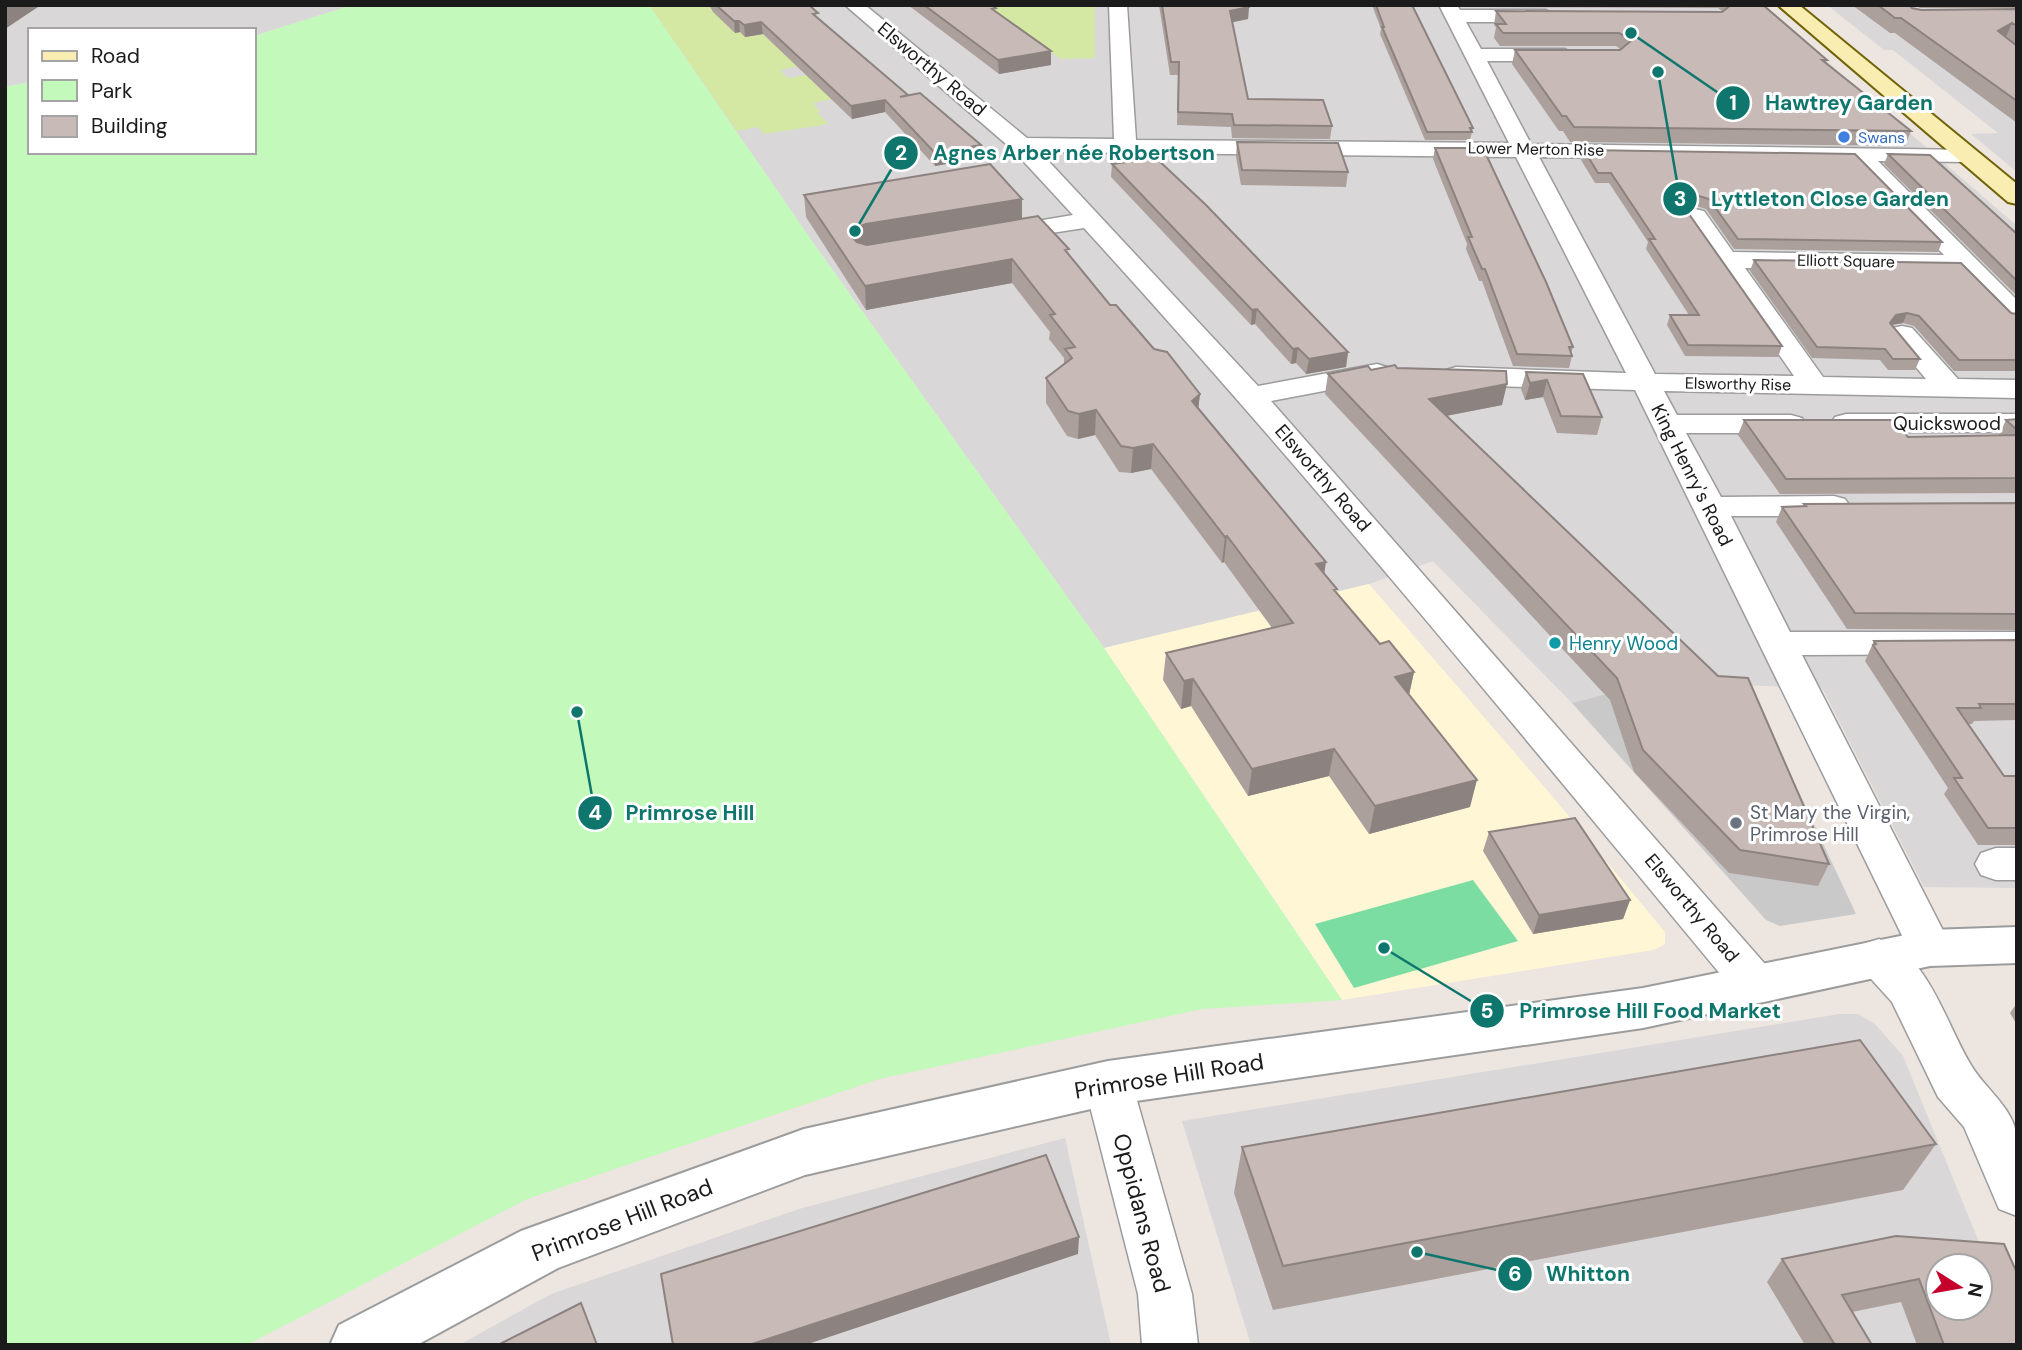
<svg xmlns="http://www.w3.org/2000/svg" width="2022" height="1350" font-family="'DM Sans',sans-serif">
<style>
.residential{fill:#d9d7d8;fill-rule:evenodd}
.education{fill:#fff6d6}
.religious{fill:#c9c9c9}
.grass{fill:#d4e8a4}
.park{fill:#c3f9ba}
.pitch{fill:#7cdda3}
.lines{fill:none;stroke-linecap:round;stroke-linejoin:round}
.minor-casing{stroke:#9c9c9c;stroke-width:3}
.tertiary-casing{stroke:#9c9c9c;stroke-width:4}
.secondary-casing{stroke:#6f6305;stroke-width:4}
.minor{fill:#fff;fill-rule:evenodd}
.tertiary{fill:#fff;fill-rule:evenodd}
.secondary{fill:#f9edb1;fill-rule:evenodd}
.wall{fill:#aca09d}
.shaded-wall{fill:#8c827f}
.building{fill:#c8bab6;stroke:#8c827f;stroke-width:2;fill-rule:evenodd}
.shop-dot{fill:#3f7fe0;stroke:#fff;stroke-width:2.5}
.culture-dot{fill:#0f9aa8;stroke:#fff;stroke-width:2.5}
.worship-dot{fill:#6b7280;stroke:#fff;stroke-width:2.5}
.labels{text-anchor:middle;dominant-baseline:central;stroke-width:6;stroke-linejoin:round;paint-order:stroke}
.far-shop-label{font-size:16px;fill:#366cbe;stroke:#fff;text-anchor:start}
.far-street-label{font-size:16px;fill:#1b1b1b;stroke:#fff}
.street-label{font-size:19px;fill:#1b1b1b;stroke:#fff}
.culture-label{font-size:19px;fill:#0d838f;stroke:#fff;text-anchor:start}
.worship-label{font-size:19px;fill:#5b616d;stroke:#fff;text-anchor:start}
.near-street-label{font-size:23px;fill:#1b1b1b;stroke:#fff}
.leader{fill:none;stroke:#0f766e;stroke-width:2.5}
.callout-dot{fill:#0f766e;stroke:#fff;stroke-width:2.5}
.mark-label{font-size:21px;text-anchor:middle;font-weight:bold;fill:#fff}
.callout-label{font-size:21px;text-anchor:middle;font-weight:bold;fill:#0f766e;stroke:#fff;stroke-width:6;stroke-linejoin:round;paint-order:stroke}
</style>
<rect width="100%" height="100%" fill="#ece5e0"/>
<path class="residential" d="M5 5H352L254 36V30H30V82L5 87Z
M649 5H1762L2017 226V888L1924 887 1822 688 1652 682 1572 703 1433 561 1369 584 1104 648 819 251Z
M1827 5H2017V172L1971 134 1998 133 1893 50H1884Z
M1840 1014H1858L1875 1024 1903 1056 2017 1335V1345H1251L1182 1121ZM1938 1266H1980V1308H1938Z
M1065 1138 1111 1345H459L551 1294 799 1209Z"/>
<path class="education" d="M1369 584 1547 790 1665 932V944L1654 950 1342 1000 1104 648Z"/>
<path class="religious" d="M1652 682 1749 685 1856 914 1780 926 1766 920 1572 703Z"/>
<path class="grass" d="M649 5H733L735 33 740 32 745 37 771 33 805 65 780 70 788 78 806 75 832 99 813 103 820 112 817 113 829 124 764 134 758 127 737 131Z
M983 5H1095V58L1061 59Z"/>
<path class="park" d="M352 5H649L819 251 1104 648 1342 1000 1202 1009 879 1079 527 1199 247 1345H5V87L30 82V152H254V36Z"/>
<path class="pitch" d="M1473 880 1518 941 1354 988 1315 924Z"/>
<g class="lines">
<defs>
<path id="minor" d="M845 5H865L1027 138 1114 139 1109 5H1127L1136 140 1509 143 1439 5H1457L1460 10H1546L1555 16 1546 22H1466L1481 49H1565L1575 55 1565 61H1487L1531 144 1975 150 1978 155 1975 160 1967 162 1878 161 2017 300V324L2008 322 1958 271 1745 268 1823 377 1926 379 1888 334 1892 328 1902 326 1912 328 1958 379 2017 380V398L1664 391 1677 415H1791L1802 418 1806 424 1802 430 1791 433H1686L1721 497 1834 496 1845 499 1850 506 1845 513 1834 516H1731L1790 632H2017V654L1802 655 1952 948 1946 960 1930 965 1914 960 1635 390 1456 385 1446 382 1442 376 1446 370 1456 367 1626 373 1516 157 1040 152 1258 386 1377 364 1387 367 1391 373 1387 379 1271 401 1772 972 1779 985 1772 998 1756 1003 1740 998C1525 738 1311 477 1084 228L999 241 990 239 987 234 990 229 1073 215 1013 150ZM1539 157 1853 161 1944 255 1733 252 1704 211 1695 209 1686 211 1683 216 1794 376 1655 374Z
M1846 414H2017V432H1846L1835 429 1831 423 1835 417Z
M1996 848H2017V880H1996L1981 875 1975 864 1981 853Z
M1879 939C1930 956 1945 1023 1971 1065 1985 1089 2012 1106 2017 1136 2021 1161 2017 1191 2017 1216L1999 1209 1964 1127 1938 1097 1892 1002 1863 970 1857 957 1863 944Z
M1108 1062 1125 1068 1132 1083 1192 1294 1198 1345H1142L1138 1294 1084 1083 1091 1068Z"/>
<path id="tertiary" d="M2017 927V963L1930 966 1643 1028 1108 1105 805 1175 558 1268 417 1345H330L339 1325 521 1231 804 1129 1108 1061 1643 988 1930 930Z"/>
<path id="secondary" d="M1778 5H1799L2017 184V204L2008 202Z"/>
</defs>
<use href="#minor" class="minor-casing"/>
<use href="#tertiary" class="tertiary-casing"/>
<use href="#secondary" class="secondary-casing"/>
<use href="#minor" class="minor"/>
<use href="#tertiary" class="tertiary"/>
<use href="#secondary" class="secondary"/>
</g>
<path class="wall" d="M709 5H809L818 18 908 95 981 145V158L935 166 885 112 852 119 763 34 745 37 740 32 735 33 713 12Z
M908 5H992L996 12 1051 51V65L999 74Z
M1159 5H1249L1248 19 1232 22 1248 99 1332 126 1330 139 1232 138 1231 127 1177 125 1178 75H1170Z
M1372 5H1412L1473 128 1470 140H1425L1380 34 1381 29Z
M1488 5H1763L1827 60 1826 63 1911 131 1905 146 1570 142 1563 131H1559L1512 64 1515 50 1620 49 1616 46H1500L1494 38 1496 27 1494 25 1496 11 1723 12 1718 8 1489 7Z
M1852 5H1909L1912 8 1921 10 2017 9V45L2010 41 2017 46V123L1895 33H1890Z
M1915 5H2017V8H1920Z
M1237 142 1348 172 1346 187 1241 185 1236 157Z
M1435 148 1573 347 1571 353 1572 356 1569 368 1513 366 1482 281H1479L1466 249 1467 244 1433 159Z
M1584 150 1942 242 1938 252 1734 249 1706 209 1696 206 1685 208 1782 346 1778 357 1685 356 1667 325 1670 315H1689L1646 249 1648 242 1609 183H1595L1581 160Z
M1888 154 2017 234V296L1884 164Z
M1112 164 1348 352 1346 367 1306 374 1296 363 1291 364 1255 324 1251 325 1111 177Z
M804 195 1022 199V219L1069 254 1110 305 1200 394 1198 408 1324 574 1336 593 1380 644 1414 672 1409 695 1470 807 1369 834 1329 776 1248 796 1191 706 1181 709 1163 680 1166 653 1272 628 1224 562 1222 563 1151 469 1131 473 1119 472 1095 435 1078 439 1067 436 1046 403V378L1064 364V358L1049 339 1050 332 1012 283 866 310 806 217Z
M1754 260 2017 314V371H1954L1914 326 1903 323 1892 325 1920 359 1915 370H1888L1880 360 1812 358 1750 271Z
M1397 368 1502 405 1446 416 1829 864 1818 886 1729 873 1634 772 1610 700 1325 394 1328 374Z
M1526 372 1583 374 1602 417 1597 435 1557 433 1543 397 1525 400 1521 389Z
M2017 419V493L1780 494 1738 435 1744 420 1908 437 2000 436 1999 435 2006 420Z
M2017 503V630L1847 629 1776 522 1782 507 1803 506 1804 504Z
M2017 640V720L1974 721 1972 724H1968L2004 776H2017V845H1978L1944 794 1948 788 1865 661 1874 641Z
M1489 832 1630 900 1623 919 1533 934 1483 851Z
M2017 1003V1025L2010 1013Z
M1936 1144 1903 1190 1273 1310 1234 1193 1242 1147Z
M1782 1259 2017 1273V1345H1917L1901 1302 1852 1312 1872 1345H1805L1767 1282Z"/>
<path class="shaded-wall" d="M5 5H41L5 29Z
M1249 7 1248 19 1229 23 1230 11Z
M734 21H739L740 32 735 33Z
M761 22 763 34 745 37 744 25Z
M2012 23 2005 39 1998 31Z
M1051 51V65L999 74 998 60Z
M885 100V112L852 119 851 106Z
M981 145V158L935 166V153Z
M1699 196 1696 206 1685 208 1681 217 1684 207 1688 198Z
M1022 199V221L857 250 851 236 855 228 866 224Z
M1012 259V283L866 310 865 286Z
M1257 309 1255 324 1251 325 1252 310Z
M1907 313 1903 323 1891 325 1890 323 1896 315Z
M1298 348 1296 363 1291 364 1293 349Z
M1348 352 1346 367 1306 374 1309 359Z
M1547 380 1543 397 1525 400 1530 383Z
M1507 384 1502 405 1425 420 1429 399Z
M1200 394 1197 419 1192 401Z
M1096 410 1095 435 1078 439 1079 414Z
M1153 444 1151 469 1131 473 1133 448Z
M1227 536 1224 562 1222 563 1225 537Z
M1326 562 1322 589 1316 564Z
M1414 672 1408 699 1395 677Z
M1193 679 1191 706 1181 709 1184 681Z
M1334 749 1329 776 1248 796 1252 769Z
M1477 780 1470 807 1369 834 1375 806Z
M1630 900 1623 919 1533 934 1539 915Z
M1079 1237 1078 1254 805 1345H749Z"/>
<path class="building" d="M716 5H809L818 13 813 14 908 95 900 97 920 93 981 145 935 153 885 100 851 106 761 22 744 25 739 21H734Z
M924 5H992L996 8 992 9 1051 51 998 60Z
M1162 5H1249V7L1230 11 1248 99 1323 100 1332 126 1234 125 1232 114 1178 112 1179 62H1171Z
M1376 5H1412L1473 128H1470L1472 132H1427L1382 27H1384Z
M1731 5H1763L1827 60H1822L1911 131 1574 127 1566 116H1562L1515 50H1620L1632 40 1619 33H1503L1496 24H1506L1496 11 1722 12Z
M1878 5H1909L1912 8 1921 10 2017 9V26L2012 23 1998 31 2017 46V101L1901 18H1895Z
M1237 142 1338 143 1348 172 1242 170Z
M1435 148H1483L1546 282 1573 347H1569L1572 356 1517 354 1485 269H1482L1468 237H1472Z
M1584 150 1855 154 1942 242 1738 239 1709 199 1699 196 1688 198 1684 207 1782 346 1688 345 1670 315H1699L1649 239H1655L1611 173H1598Z
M1888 154 1930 155 2017 234V281Z
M1156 158 1206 205 1348 352 1309 359 1298 348 1293 349 1257 309 1252 310 1112 164Z
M990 164 1022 199 866 224 855 228 851 236 857 242 867 245 1038 216 1069 249 1065 250 1110 305H1116L1154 349 1167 352 1200 394 1192 401 1326 562 1316 564 1337 589 1334 590 1380 644 1389 641 1414 672 1395 677 1477 780 1375 806 1334 749 1252 769 1193 679 1184 681 1166 653 1293 623 1227 536 1225 537 1153 444 1133 448 1121 446 1096 410 1079 414 1068 411 1046 378 1072 358 1065 349 1075 347 1050 315 1055 314 1012 259 865 286 804 195Z
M1754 260 1961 263 2011 313 2017 314V360H1959L1919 316 1907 313 1896 315 1890 323 1920 359H1893L1885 349 1817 347Z
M1395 365 1397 368 1506 371 1507 384 1429 399 1718 676 1748 678 1829 864 1740 850 1643 750 1617 678 1328 374 1368 366 1371 370Z
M1526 372 1583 374 1602 417 1561 416 1547 380 1530 383Z
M2017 419V430L2006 420Z
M1744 420H1893L1908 437 2017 435V478L1786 479Z
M2017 503V614L1855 613 1782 507 1806 506 1804 504Z
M2017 640V704H1979L1981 708H1957L2004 776H2017V828H1988L1954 778H1962L1873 645 1876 644 1874 641Z
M1575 818 1630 900 1539 915 1489 832Z
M1860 1040 1936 1144 1283 1266 1242 1147Z
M1046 1155 1079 1237 749 1345H673L661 1274Z
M1896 1236 2004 1244 2017 1273V1345H1944L1919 1279 1842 1295 1872 1345H1835L1782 1259ZM1938 1266H1980V1308H1938Z
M581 1303 597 1345H498Z"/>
<circle class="shop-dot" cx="1844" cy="137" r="7"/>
<circle class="culture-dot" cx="1555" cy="643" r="7"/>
<circle class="worship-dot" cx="1736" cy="823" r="7"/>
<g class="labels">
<g class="far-shop-label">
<text x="1858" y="137">Swans</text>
</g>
<g class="far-street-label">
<text transform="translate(1536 149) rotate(1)">Lower Merton Rise</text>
<text transform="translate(1846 261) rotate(1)">Elliott Square</text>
<text transform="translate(1738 384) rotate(1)">Elsworthy Rise</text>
</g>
<g class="street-label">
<text transform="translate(932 69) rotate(40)">Elsworthy Road</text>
<text x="1947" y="423">Quickswood</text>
<text transform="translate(1692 475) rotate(63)">King Henry's Road</text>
<text transform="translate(1323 478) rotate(49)">Elsworthy Road</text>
<text transform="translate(1692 908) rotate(50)">Elsworthy Road</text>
</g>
<g class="culture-label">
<text x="1569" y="643">Henry Wood</text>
</g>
<g class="worship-label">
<text x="1750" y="812">St Mary the Virgin,<tspan x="1750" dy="22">Primrose Hill</tspan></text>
</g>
<g class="near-street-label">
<text transform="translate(1169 1076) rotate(-9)">Primrose Hill Road</text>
<text transform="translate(1142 1213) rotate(75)">Oppidans Road</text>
<text transform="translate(622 1220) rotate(-21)">Primrose Hill Road</text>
</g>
</g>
<path class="leader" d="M1631 33L1733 103M855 231L901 153M1658 72L1680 199M577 712L595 813M1384 948L1487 1011M1417 1252L1515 1274"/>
<g class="callout-dot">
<circle cx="1631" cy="33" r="7"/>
<circle cx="855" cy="231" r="7"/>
<circle cx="1658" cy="72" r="7"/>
<circle cx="577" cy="712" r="7"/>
<circle cx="1384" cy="948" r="7"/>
<circle cx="1417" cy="1252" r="7"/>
<circle cx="1733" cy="103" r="18"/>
<circle cx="901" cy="153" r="18"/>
<circle cx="1680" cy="199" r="18"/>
<circle cx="595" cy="813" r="18"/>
<circle cx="1487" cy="1011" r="18"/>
<circle cx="1515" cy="1274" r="18"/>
</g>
<g class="mark-label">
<text x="1733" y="110">1</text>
<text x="901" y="160">2</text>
<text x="1680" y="206">3</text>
<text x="595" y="820">4</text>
<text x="1487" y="1018">5</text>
<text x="1515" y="1281">6</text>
</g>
<g class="callout-label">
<text x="1849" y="110">Hawtrey Garden</text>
<text x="1074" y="160">Agnes Arber née Robertson</text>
<text x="1830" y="206">Lyttleton Close Garden</text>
<text x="690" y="820">Primrose Hill</text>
<text x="1650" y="1018">Primrose Hill Food Market</text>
<text x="1588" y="1281">Whitton</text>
</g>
<rect width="2022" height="1350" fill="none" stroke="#1b1b1b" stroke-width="14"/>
<rect x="28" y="28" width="228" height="126" fill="#ffffff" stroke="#a4a4a4" stroke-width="2"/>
<rect x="42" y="51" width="35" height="10" fill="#f9edb1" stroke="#a4a4a4" stroke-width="2"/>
<text x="91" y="63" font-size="21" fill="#1b1b1b">Road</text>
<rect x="42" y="80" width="35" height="21" fill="#c3f9ba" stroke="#a4a4a4" stroke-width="2"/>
<text x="91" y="98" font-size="21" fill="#1b1b1b">Park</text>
<rect x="42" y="116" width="35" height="21" fill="#c8bab6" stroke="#a4a4a4" stroke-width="2"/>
<text x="91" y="133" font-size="21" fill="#1b1b1b">Building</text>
<g transform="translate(1959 1287) rotate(101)"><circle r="33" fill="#ffffff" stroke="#a4a4a4" stroke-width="2"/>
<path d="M0-5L12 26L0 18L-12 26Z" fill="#c5002b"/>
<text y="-10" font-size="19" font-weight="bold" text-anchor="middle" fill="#1b1b1b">N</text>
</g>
</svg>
